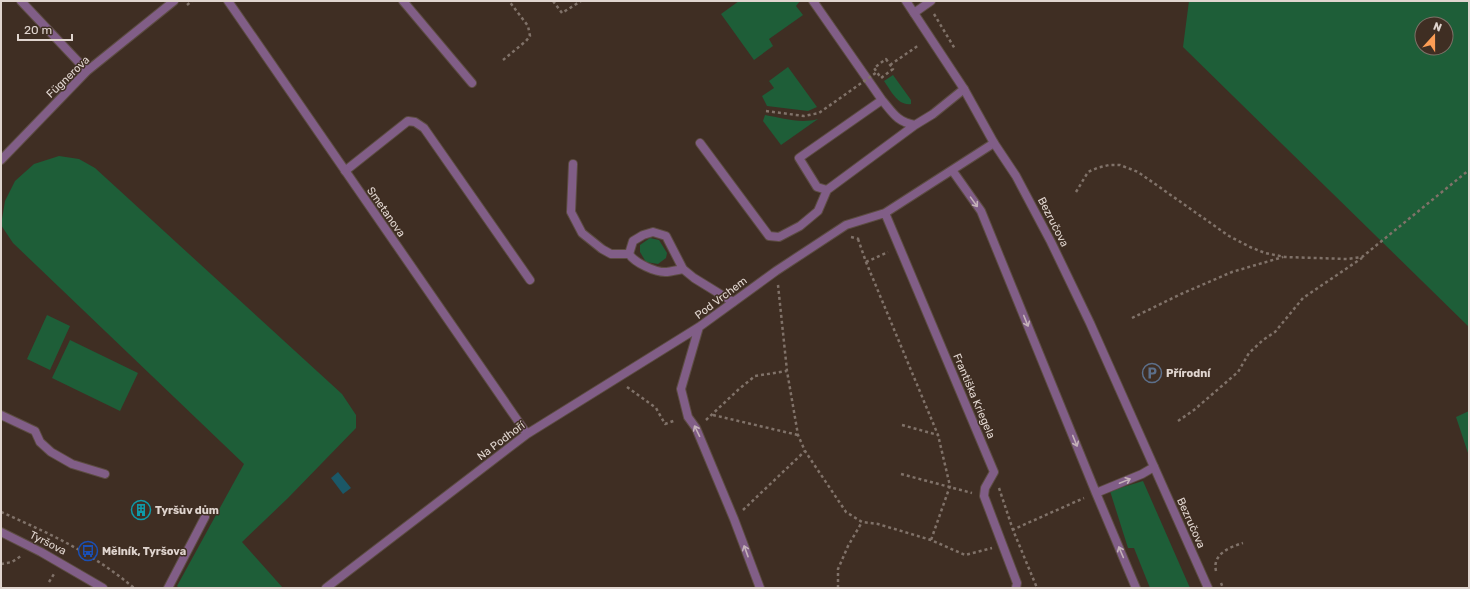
<svg xmlns="http://www.w3.org/2000/svg" width="1470" height="589" font-family="Rubik,sans-serif">
<style>
.green{fill:#1e5e38;fill-rule:evenodd}
.water{fill:#1b5867}
.lines{fill:none;stroke-linecap:round;stroke-linejoin:round}
.service-casing{stroke:#5c4c42;stroke-width:10}
.minor-casing{stroke:#5c4c42;stroke-width:10}
.tertiary-casing{stroke:#5c4c42;stroke-width:10}
.path{stroke:#807269;stroke-width:2.5;stroke-dasharray:3 3;stroke-linecap:butt}
.service{stroke:#815e87;stroke-width:8}
.minor{stroke:#815e87;stroke-width:8}
.tertiary{stroke:#815e87;stroke-width:8}
.path-bridge{stroke:#807269;stroke-width:2.5;stroke-dasharray:3 3;stroke-linecap:butt}
.oneway{stroke:#c4b1b9}
.labels{text-anchor:middle;dominant-baseline:central;stroke-width:3;stroke-linejoin:round;paint-order:stroke}
.street-label{font-size:11px;fill:#e0d5cf;stroke:#3f2e23}
.poi-label{font-size:11px;font-weight:bold;fill:#e0d5cf;stroke:#3f2e23;text-anchor:start}
</style>
<rect width="100%" height="100%" fill="#3f2e23"/>
<path class="green" d="M739 1H800L796 6 803 15 769 39 773 46 754 60 721 14Z
M1189 1H1469V327L1183 47ZM1422 24H1446V48H1422Z
M788 67 817 107 808 111 767 106 762 96 774 88 769 81Z
M893 75 911 100V104C898 106 891 91 884 81Z
M765 115C782 118 800 124 818 119L781 145 763 121Z
M59 156 79 159 95 168 342 394 356 415V428L288 498 242 542 283 588H179L177 586 244 464 13 243 1 225 5 201 15 181 34 164Z
M650 238 659 240 667 253 666 258 658 264 646 262 640 252V245Z
M47 315 70 326 50 370 27 359Z
M70 340 138 373 120 411 52 378Z
M1469 411V456L1456 417Z
M1143 481 1190 588H1150L1134 548H1128L1110 491Z"/>
<path class="water" d="M338 472 351 488 343 494 331 478Z"/>
<g class="lines">
<defs>
<path id="service" d="M403 1 472 83
M813 1 882 100C893 113 897 122 915 125L933 114 964 89
M700 143 769 236 779 237 800 226 818 211 827 190 915 125
M573 164 571 212 582 233 602 249 611 254H629
M345 171 408 121 415 122 424 128 530 280
M827 190 817 187 799 158 882 100
M629 254 633 241 643 235 653 232 666 236 683 269 694 278 733 302
M629 254C635 263 656 273 667 272 673 271 678 270 683 269
M1 415 35 431 40 442 51 452 72 464 105 474
M168 588 205 517"/>
<path id="minor" d="M21 1 87 71
M228 1 527 434
M914 13 931 1
M1 160 87 71 174 1
M952 170 981 211 1096 493 1136 588
M885 213 994 472 985 488 984 496 1017 583 1016 588
M699 327 681 389 688 417 696 428 734 519 760 588
M1096 493 1142 474 1154 467
M1 532 41 552 103 588
M326 588 527 434 699 327 776 271 846 225 885 213 994 143"/>
<path id="tertiary" d="M906 1 964 89 994 143 1016 176 1051 242 1090 323 1208 588"/>
</defs>
<use href="#service" class="service-casing"/>
<use href="#minor" class="minor-casing"/>
<use href="#tertiary" class="tertiary-casing"/>
<path class="path" d="M553 1 562 13 581 1
M187 5 192 1
M934 14 955 49
M886 59 893 69 881 78 874 68Z
M503 60 526 41 530 36 528 26 509 1
M890 65 919 45
M1076 192 1088 172 1097 168 1109 165H1120L1138 172 1229 236 1250 247 1265 253 1285 257 1347 259 1362 257 1469 170
M851 237 859 239
M858 239 866 262 938 435 950 486 931 540
M866 262 888 252
M778 285 787 371 798 435 805 451 846 512 862 522 878 524 931 540 965 555 992 548
M1132 318 1181 294 1232 272 1283 257
M627 387 656 408 665 424 676 420
M713 415 798 435
M706 420 739 389 755 376 787 371
M1178 421 1194 410 1238 372 1249 353 1263 340 1275 332 1303 298 1362 258
M902 425 938 435
M901 474 972 493
M999 488 1013 530 1037 588
M743 510 805 451
M1 512C49 533 94 554 134 588
M1012 530 1084 498
M1 564 12 562 21 556
M1216 571C1212 554 1230 547 1243 543
M49 582 54 574
M1221 583 1223 588
M838 588V569L848 546 862 522"/>
<use href="#service" class="service"/>
<use href="#minor" class="minor"/>
<use href="#tertiary" class="tertiary"/>
<path class="path-bridge" d="M766 111 804 116 819 113 877 72"/>
</g>
<defs><path id="oneway-shaft" d="M-6 0H5M1.5-3L5.5 0L1.5 3" fill="none" stroke-width="1.6" stroke-linecap="round" stroke-linejoin="round"/></defs>
<g class="oneway">
<use href="#oneway-shaft" transform="translate(974 202) rotate(54)"/>
<use href="#oneway-shaft" transform="translate(1026 321) rotate(68)"/>
<use href="#oneway-shaft" transform="translate(697 431) rotate(-116)"/>
<use href="#oneway-shaft" transform="translate(1075 441) rotate(68)"/>
<use href="#oneway-shaft" transform="translate(1125 481) rotate(-22)"/>
<use href="#oneway-shaft" transform="translate(746 551) rotate(-110)"/>
<use href="#oneway-shaft" transform="translate(1121 552) rotate(-113)"/>
</g>
<defs>
<symbol id="parking-ring" viewBox="-11 -11 22 22"><circle r="9.5" fill="#3f2e23" stroke="#5c6f8a" stroke-width="1.5"/><path d="M-3.5-5.5H1a3.5 3.5 0 0 1 0 7H-1V5.5H-3.5ZM-1-3.4V-.6H.8a1.4 1.4 0 0 0 0-2.8Z" fill="#5c6f8a"/></symbol>
<symbol id="building-ring" viewBox="-11 -11 22 22"><circle r="9.5" fill="#3f2e23" stroke="#0f9aa8" stroke-width="1.5"/><path d="M-4-6H4V6H1V3H-1V6H-4ZM-2.5-4.3h1.7v1.8h-1.7ZM.8-4.3h1.7v1.8H.8ZM-2.5-1h1.7V.8h-1.7ZM.8-1h1.7V.8H.8Z" fill="#0f9aa8"/></symbol>
<symbol id="bus-ring" viewBox="-11 -11 22 22"><circle r="9.5" fill="#3f2e23" stroke="#1a4fb4" stroke-width="1.5"/><path d="M-5-6H5V4H4V6H2V4H-2V6H-4V4H-5ZM-3.5-4V0h7V-4ZM-3.5 1.2v1.5H-2V1.2ZM2 1.2v1.5H3.5V1.2Z" fill="#1a4fb4"/></symbol>
</defs>
<g fill-rule="evenodd">
<use href="#parking-ring" x="1141" y="362" width="22" height="22"/>
<use href="#building-ring" x="130" y="499" width="22" height="22"/>
<use href="#bus-ring" x="77" y="540" width="22" height="22"/>
</g>
<g class="labels">
<g class="street-label">
<text transform="translate(68 77) rotate(-44)">Fügnerova</text>
<text transform="translate(386 212) rotate(55)">Smetanova</text>
<text transform="translate(1053 222) rotate(63)">Bezručova</text>
<text transform="translate(721 298) rotate(-37)">Pod Vrchem</text>
<text transform="translate(974 396) rotate(67)">Františka Kriegela</text>
<text transform="translate(501 441) rotate(-37)">Na Podhoří</text>
<text transform="translate(1191 523) rotate(66)">Bezručova</text>
<text transform="translate(48 543) rotate(27)">Tyršova</text>
</g>
<g class="poi-label">
<text x="1166" y="373">Přírodní</text>
<text x="155" y="510">Tyršův dům</text>
<text x="102" y="551">Mělník, Tyršova</text>
</g>
</g>
<rect width="1470" height="589" fill="none" stroke="#e0d5cf" stroke-width="4"/>
<g transform="translate(1434 36) rotate(21)"><circle r="19" fill="#3f2e23" stroke="#7f7168"/>
<path d="M0-3L7 15L0 10L-7 15Z" fill="#fd9d55"/>
<text y="-6" font-size="11" font-weight="bold" text-anchor="middle" fill="#e0d5cf">N</text>
</g>
<path d="M18 34v6h54v-6" fill="none" stroke="#e0d5cf" stroke-width="2"/>
<text x="24" y="34" font-size="12" fill="#e0d5cf" stroke="#3f2e23" stroke-width="3" paint-order="stroke">20 m</text>
</svg>
